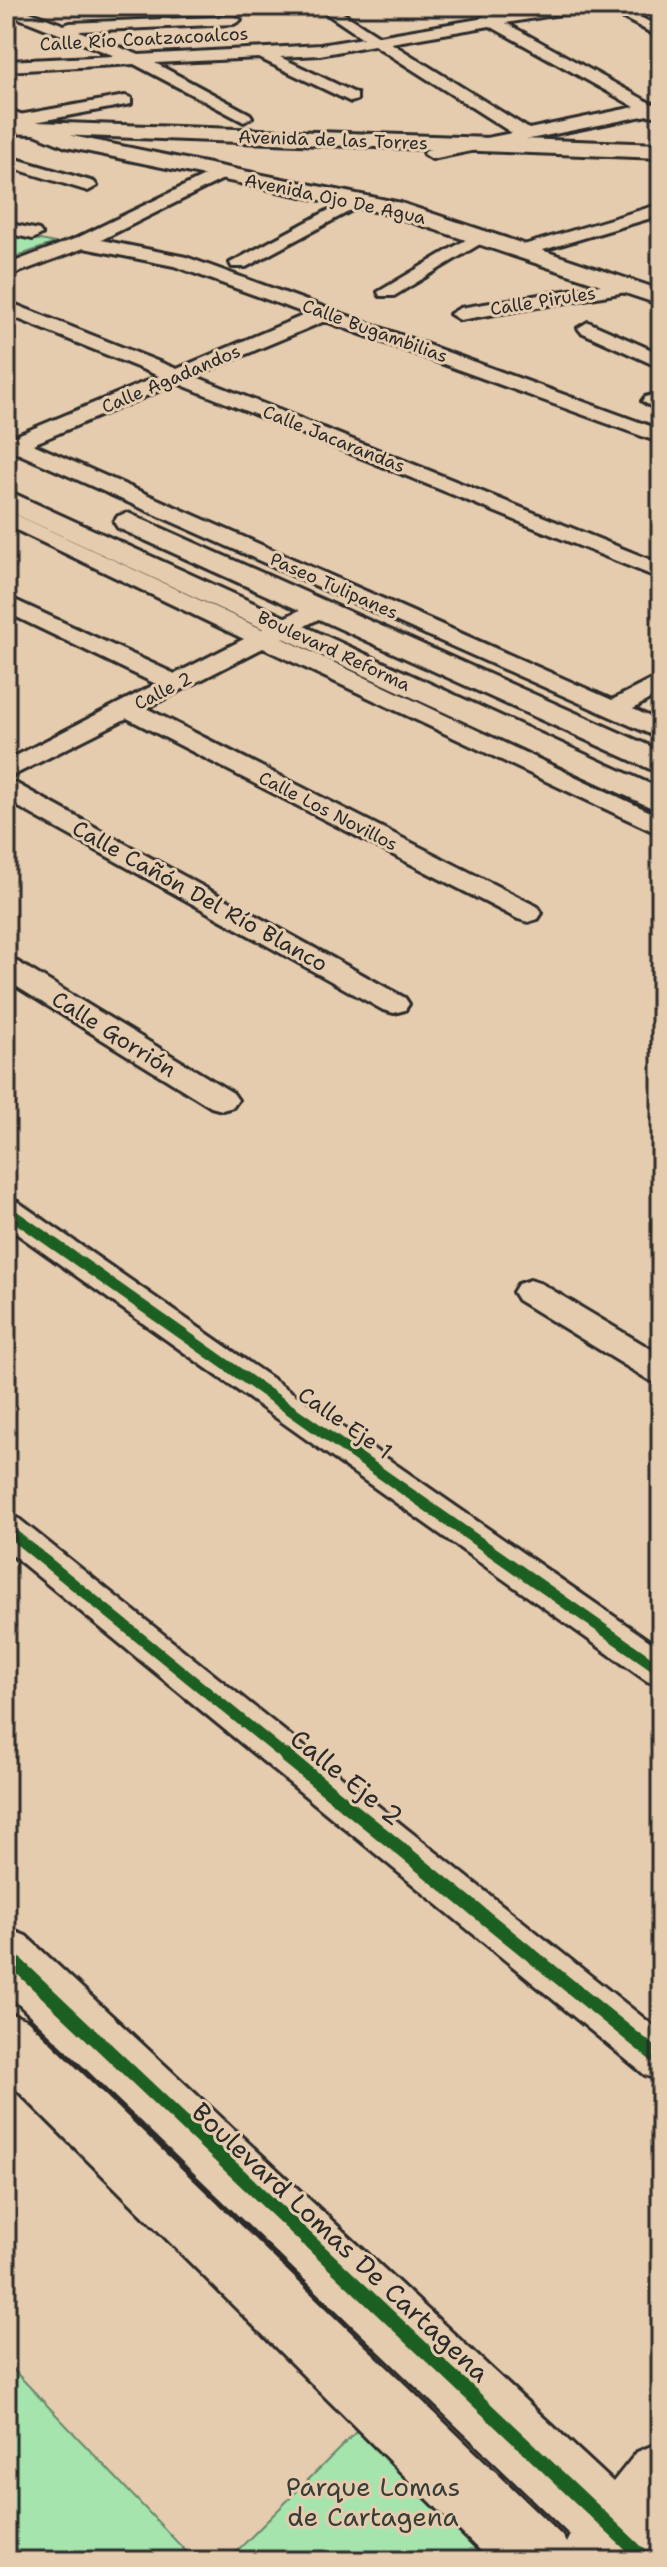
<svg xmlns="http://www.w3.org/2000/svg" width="667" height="2567" font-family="'Shantell Sans',sans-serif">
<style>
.green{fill:#a5e4ac;stroke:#68886c;stroke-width:2}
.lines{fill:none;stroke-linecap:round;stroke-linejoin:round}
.minor-casing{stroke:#2b2b2b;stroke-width:6}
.tertiary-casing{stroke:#2b2b2b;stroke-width:6}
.secondary-casing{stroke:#2b2b2b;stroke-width:6}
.minor{fill:#e6ccae;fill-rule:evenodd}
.tertiary{fill:#e6ccae;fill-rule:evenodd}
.secondary{fill:#e6ccae;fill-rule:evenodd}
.cycleway-far1-casing{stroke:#e6ccae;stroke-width:16}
.cycleway-casing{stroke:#e6ccae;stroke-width:19}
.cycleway-far1{stroke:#1b5e20;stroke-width:11}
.cycleway{stroke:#1b5e20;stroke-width:14}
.labels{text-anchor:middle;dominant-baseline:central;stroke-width:6;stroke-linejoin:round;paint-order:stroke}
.far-street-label{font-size:18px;fill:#2b2b2b;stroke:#e6ccae}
.street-label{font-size:22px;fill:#2b2b2b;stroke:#e6ccae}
.near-street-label{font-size:26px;fill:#2b2b2b;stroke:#e6ccae}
.near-park-label{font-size:26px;fill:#373e38;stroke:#e6ccae}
</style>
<rect width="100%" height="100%" fill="#e6ccae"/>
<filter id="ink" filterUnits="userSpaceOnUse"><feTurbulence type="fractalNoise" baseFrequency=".0125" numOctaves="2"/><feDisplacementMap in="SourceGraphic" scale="16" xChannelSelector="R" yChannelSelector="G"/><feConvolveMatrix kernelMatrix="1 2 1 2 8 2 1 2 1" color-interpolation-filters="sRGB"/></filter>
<g filter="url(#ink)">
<path class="green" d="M6 233 55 243 6 260Z
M6 2362 195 2561H6Z
M370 2418 523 2561H227Z"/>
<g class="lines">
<defs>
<path id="minor" d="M6 6H14L64 25 70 23 234 16 241 20 234 24 79 31 139 55 320 45 363 38 315 6H332L379 36 479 19 486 14 494 16 557 6H590L583 10 506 23 652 104 661 102V117L648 115 432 159 424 154 426 150 512 133 374 45 320 55 280 57 357 94V100L351 102 259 58 155 63 250 114 252 117 244 122 134 64 6 71V61L115 56 6 13ZM490 26 635 107 529 129 391 43Z
M601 6H619L661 28V38Z
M125 96 131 98V104L19 125 11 120 19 115Z
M6 156 94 182 97 186 88 191 6 166Z
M219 169 228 174 225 178 101 240 186 257 661 430V443L325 321 194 376 661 564V579L177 383 33 444 612 700 661 675V692L633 709 661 722V739L6 448V434L15 436 159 376 6 314V301L177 369 307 314 174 266 84 248 6 277V265L77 238Z
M357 195 363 196 366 200 363 204 246 267H232L230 263Z
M661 204V215L523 256 514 251 517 247Z
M6 223 39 230 42 234 33 239 6 233Z
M479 232 485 233 488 237 485 241 394 296H380L378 292Z
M625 281 632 283 634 287 632 291 460 320 450 314 460 308Z
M588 322 661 354V368L581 332 578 328Z
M661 393V405L652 407 642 401 645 397Z
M6 510 262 629 312 604H328L332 609 328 614 282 638 661 817V835L263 648 146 708 538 907 542 913 538 919 528 922 518 919 127 718 6 779V761L156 684 6 612V596L175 674 244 639 6 525Z
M6 781 15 783 405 998 409 1004 405 1010 394 1013 383 1010 6 800Z
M6 958 16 961 233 1093 238 1100 233 1107 222 1110 211 1107 6 980Z
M6 1199 18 1202 661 1649V1686L647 1681 6 1226Z
M530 1280 542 1284 661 1355V1384L649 1380 518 1300 513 1292 518 1284Z
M6 1514 19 1519 661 2032V2081L645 2075 6 1550Z"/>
<path id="tertiary" d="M6 108 72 136 401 203 661 290V305L388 214 66 147 6 122Z
M6 1928 26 1936 613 2482 637 2452 661 2442V2561H490L6 2079V2012L27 2020 563 2537 566 2543 570 2535 6 1992Z"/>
<path id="secondary" d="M6 121 661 144V158L6 133Z
M6 490 661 789V812L6 510Z
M128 513 661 751V774L118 528 114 522 118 516Z"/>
</defs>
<use href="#minor" class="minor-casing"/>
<use href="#tertiary" class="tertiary-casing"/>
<use href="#secondary" class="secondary-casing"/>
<use href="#minor" class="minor"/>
<use href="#tertiary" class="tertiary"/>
<use href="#secondary" class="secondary"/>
<defs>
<path id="cycleway-far1" d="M6 1210 661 1670
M6 1529 288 1758"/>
<path id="cycleway" d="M286 1756 661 2060
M6 1954 647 2561"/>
</defs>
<use href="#cycleway-far1" class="cycleway-far1-casing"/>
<use href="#cycleway" class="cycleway-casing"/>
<use href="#cycleway-far1" class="cycleway-far1"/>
<use href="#cycleway" class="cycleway"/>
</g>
</g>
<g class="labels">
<g class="far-street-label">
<text transform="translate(144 39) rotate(-3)">Calle Río Coatzacoalcos</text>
<text transform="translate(333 140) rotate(2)">Avenida de las Torres</text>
<text transform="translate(335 199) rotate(12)">Avenida Ojo De Agua</text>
<text transform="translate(543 301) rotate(-9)">Calle Pirules</text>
<text transform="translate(375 331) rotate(20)">Calle Bugambilias</text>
<text transform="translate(171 379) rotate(-23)">Calle Agadandos</text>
<text transform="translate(334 439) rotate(22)">Calle Jacarandas</text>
<text transform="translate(334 586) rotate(24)">Paseo Tulipanes</text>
<text transform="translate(334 651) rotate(25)">Boulevard Reforma</text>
<text transform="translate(163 691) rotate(-27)">Calle 2</text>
<text transform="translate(328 811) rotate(27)">Calle Los Novillos</text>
</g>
<g class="street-label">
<text transform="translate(200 896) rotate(29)">Calle Cañón Del Río Blanco</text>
<text transform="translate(114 1034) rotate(32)">Calle Gorrión</text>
<text transform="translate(345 1423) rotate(35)">Calle Eje 1</text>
</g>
<g class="near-street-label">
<text transform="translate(347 1777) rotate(39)">Calle Eje 2</text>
<text transform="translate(341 2242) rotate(43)">Boulevard Lomas De Cartagena</text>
</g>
<g class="near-park-label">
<text x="373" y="2486">Parque Lomas<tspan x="373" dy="30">de Cartagena</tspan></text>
</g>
</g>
<rect width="667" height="2567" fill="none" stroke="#e6ccae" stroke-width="32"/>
<rect x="16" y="16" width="635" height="2535" fill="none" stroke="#2b2b2b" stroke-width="3" filter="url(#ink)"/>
</svg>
